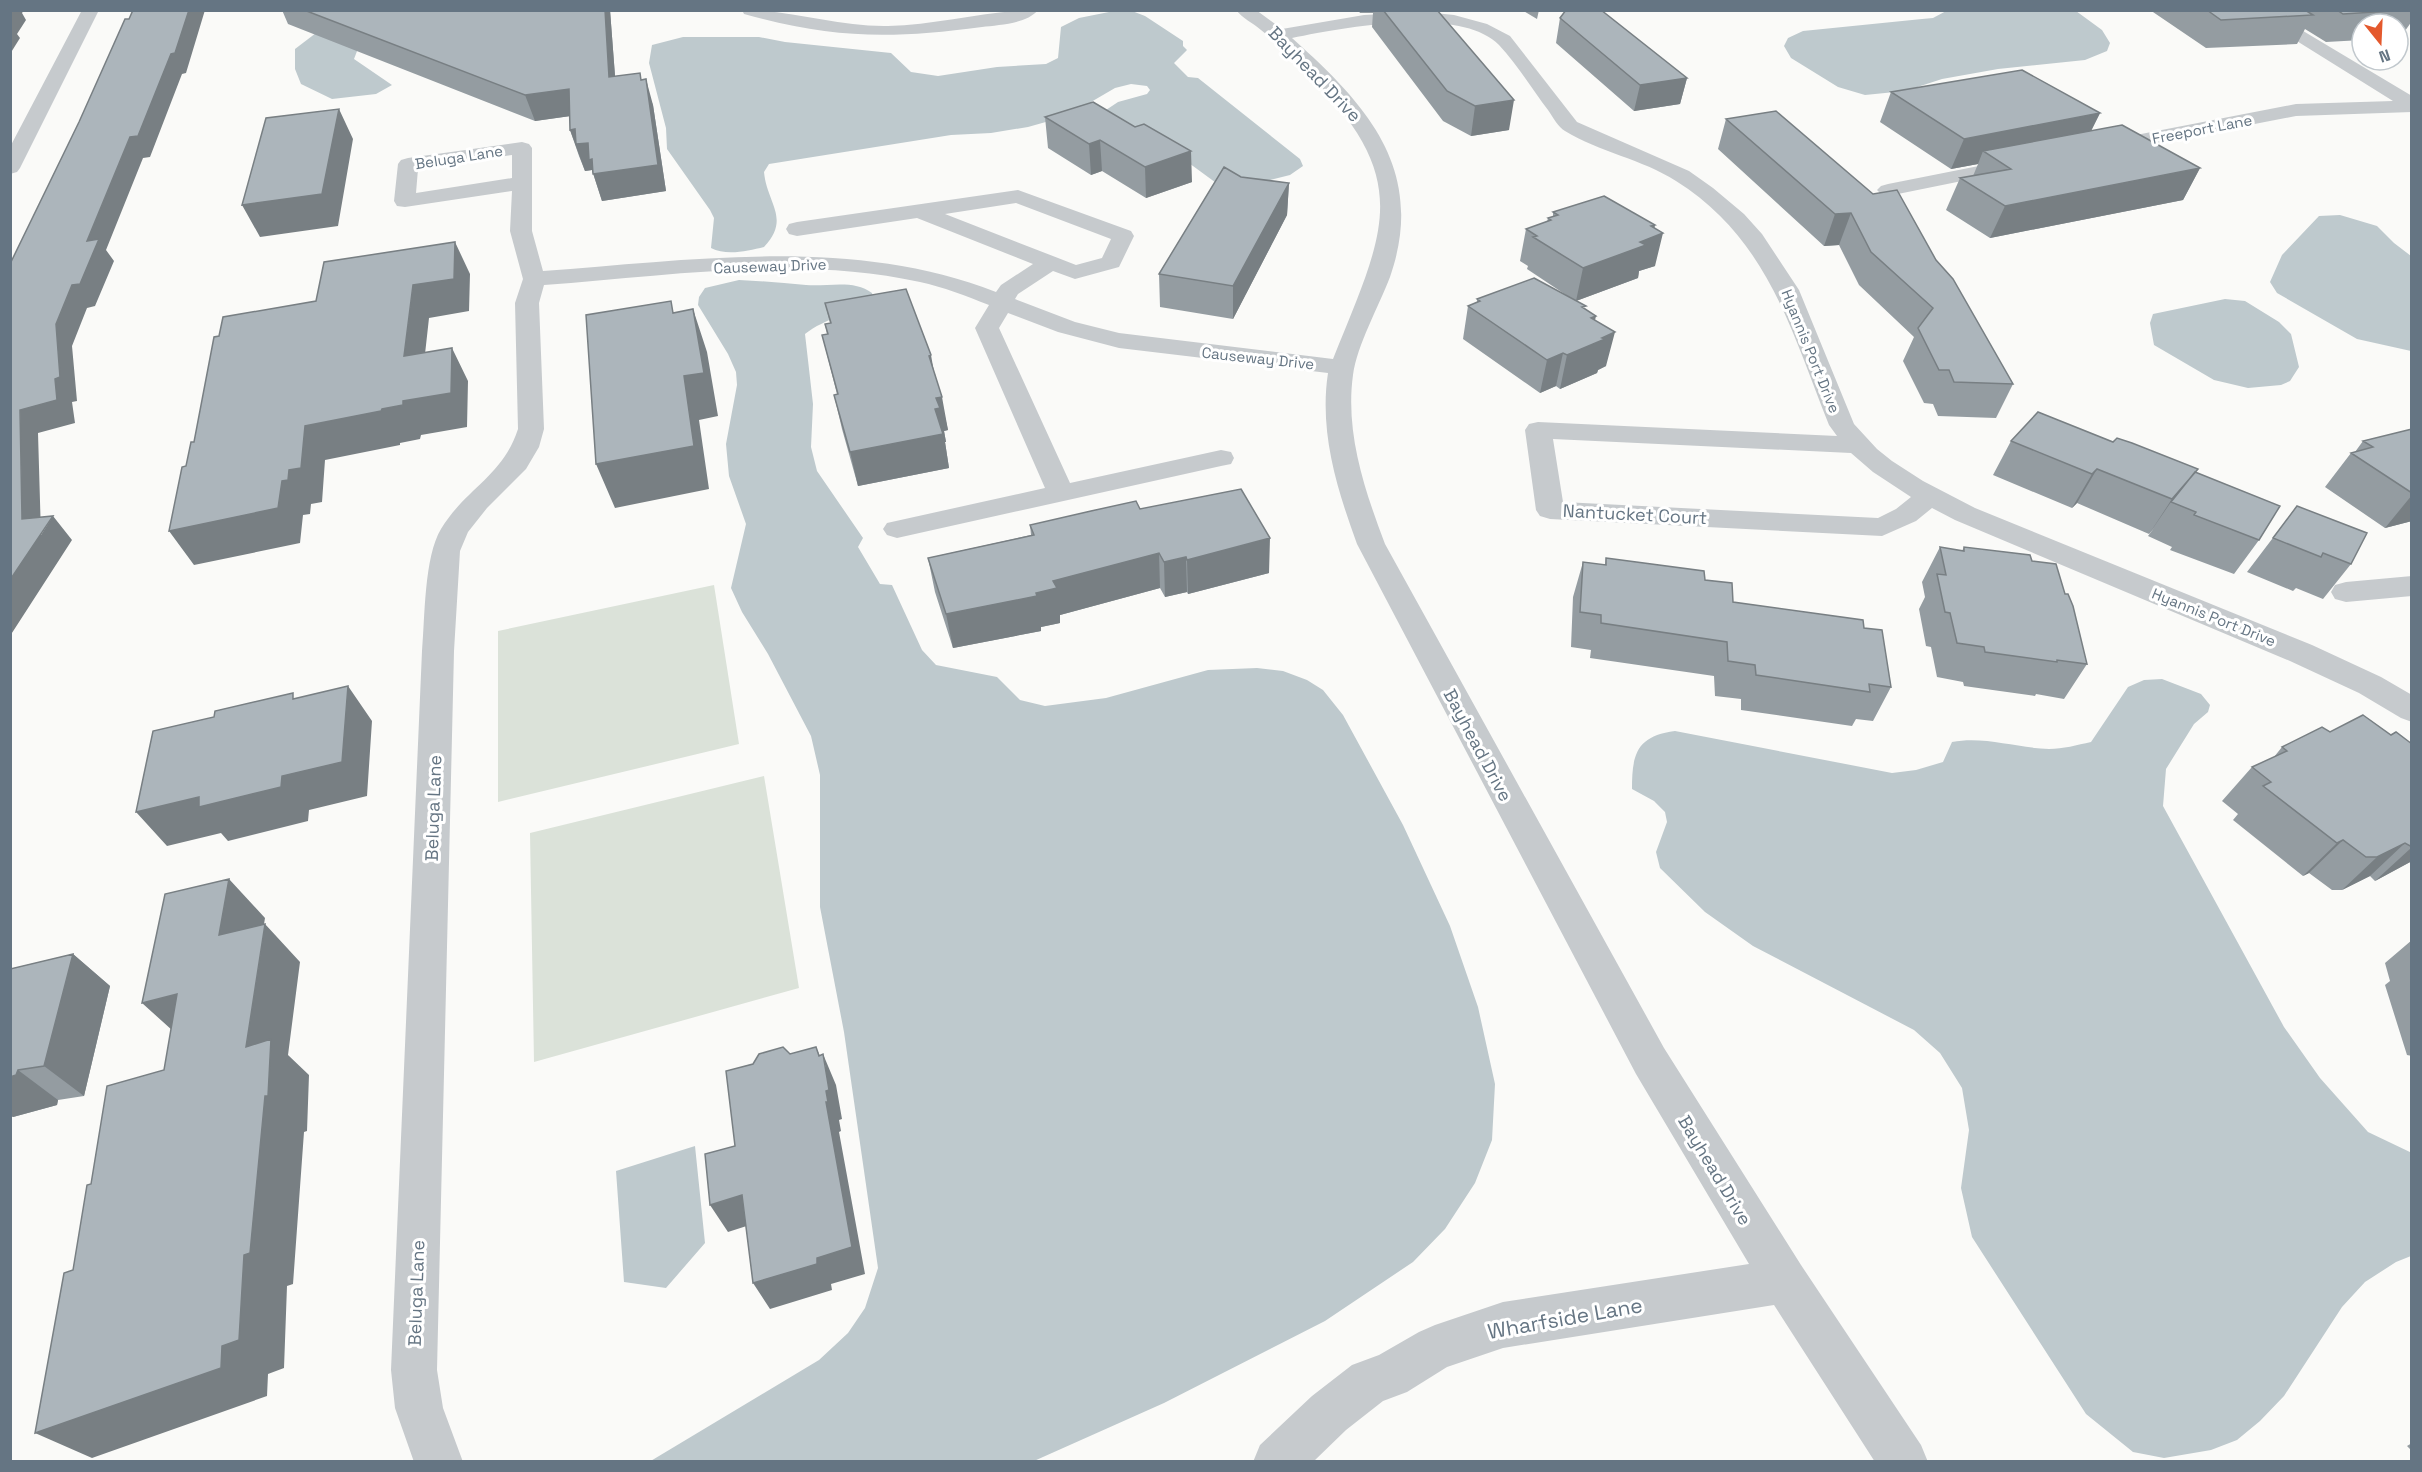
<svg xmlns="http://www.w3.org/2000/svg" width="2422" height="1472" font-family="'Space Grotesk',sans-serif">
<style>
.green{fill:#dbe2d9}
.water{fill:#bec9cd}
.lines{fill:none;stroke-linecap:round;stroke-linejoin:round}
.street{fill:#c6cacd;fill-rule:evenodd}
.wall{fill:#949ca1}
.shaded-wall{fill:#787f83}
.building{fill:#acb5bb;stroke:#787f83;stroke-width:1.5}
.labels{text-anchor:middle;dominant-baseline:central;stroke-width:6;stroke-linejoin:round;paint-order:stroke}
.far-street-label{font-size:15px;fill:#657583;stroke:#fff}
.street-label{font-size:18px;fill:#657583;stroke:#fff}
.near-street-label{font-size:21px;fill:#657583;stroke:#fff}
</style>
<rect width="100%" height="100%" fill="#fafaf8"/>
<path class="green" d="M714 585 739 744 498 802V631Z
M764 776 799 988 534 1062 530 833Z"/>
<path class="water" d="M1948 10 2076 11 2102 30 2110 43 2107 51 2085 60 1998 69 1942 79 1905 91 1865 95 1838 87 1791 58 1784 46 1788 38 1803 31 1922 19 1933 18Z
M1114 11H1132L1145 16 1183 41V46L1187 50 1174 63 1188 77 1198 78 1300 159 1303 166 1290 175 1237 188H1223L1178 155 1103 112 1118 102 1147 94 1150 90 1147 86 1131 84 1115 88 1067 116 1028 127 991 133 951 135 769 164 764 172C767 204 791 218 764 247 748 251 726 256 711 248L714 218 710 210 667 149 666 128 649 63 652 45 683 37H759L785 42 891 53 911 72 938 76 997 67 1046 64 1058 58 1061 27 1079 18Z
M316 33 362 38 354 59 392 85 376 94 332 99 301 84 295 69V49Z
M2340 215 2377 226 2394 243 2411 256V351L2357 339 2277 293 2270 282 2282 255 2319 216Z
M739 280C762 281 784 283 806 285 827 287 854 279 872 293L873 298C853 314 825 318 805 334L813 404 811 447 817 471 863 538 858 547 880 584 892 585 922 650 936 665 997 677 1020 700 1045 706 1106 698 1208 670 1257 668 1283 671 1307 680 1323 690 1343 715 1403 825 1450 926 1478 1007 1495 1084 1492 1140 1475 1183 1445 1229 1413 1262 1325 1321 1164 1403 1034 1461 649 1462 819 1360 848 1333 865 1308 878 1268 844 1032 820 907V775L811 736 768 654 742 612 731 588 746 524 729 476 726 444 737 385 736 372 728 354 698 305 699 297 705 288Z
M2225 299 2245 301 2279 322 2291 334 2299 367 2290 381 2281 385 2248 388 2214 380 2154 345 2150 323 2153 314Z
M2162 679 2201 694 2210 705 2208 712 2194 724 2166 769 2163 806 2284 1027 2320 1078 2368 1132 2412 1153 2411 1256 2396 1262 2365 1282 2342 1307 2284 1396 2260 1421 2237 1440 2211 1450 2164 1458 2133 1452 2086 1414 1972 1237 1961 1188 1969 1130 1962 1088 1940 1053 1914 1030 1753 946 1705 912 1660 868 1656 852 1667 822 1665 812 1654 801 1632 789C1632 755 1636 736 1675 731L1892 773 1916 770 1943 762 1952 742C1985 736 2016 748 2049 749 2063 749 2077 745 2091 742L2128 687 2144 680Z
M695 1146 705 1243 666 1288 624 1282 616 1171Z"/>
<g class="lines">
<path class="street" d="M82 10H99L20 168 17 172 10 174V147Z
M742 10C791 10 838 27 888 26 938 25 988 10 1038 10 1027 24 998 25 982 27 890 39 834 39 744 14Z
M1236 10H1256L1282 29 1364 15 1425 12 1454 15 1487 24 1510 36 1577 122 1689 171 1713 188 1744 214 1762 234 1799 290 1854 424 1877 449 1892 461 1923 481 1975 508 2312 645 2381 677 2412 695V722L2401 718 2359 693 2290 661 1955 520 1932 508 1916 521 1882 536 1550 519 1540 516 1536 510 1525 430 1529 424 1538 422 1837 436 1829 425C1791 330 1768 239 1676 181 1642 159 1599 152 1565 131 1558 127 1553 117 1548 110 1532 89 1517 64 1499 45 1459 5 1342 28 1292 38 1367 105 1427 170 1390 277 1379 306 1357 345 1353 375 1345 433 1365 491 1385 544L1664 1048 1801 1265 1921 1445 1928 1462H1875L1774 1305 1503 1348 1447 1367 1407 1392 1383 1401 1346 1430 1313 1462H1253L1260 1445 1312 1396 1352 1365 1379 1355 1419 1332 1435 1325 1503 1302 1749 1264 1636 1074 1357 544C1337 489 1319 432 1328 373L1119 348 1058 332 1008 313 999 328 1070 483 1221 450 1231 452 1234 458 1231 464 1221 466 897 538 887 535 883 529 887 523 1045 488 975 328 989 305C966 296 943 287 920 282 798 255 667 276 544 285L539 303 544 429 539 447 526 469 487 508 468 532 460 551 454 651 437 1370 443 1408 463 1462H414L395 1408 391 1370 422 651C425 618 424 557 441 529 465 489 503 476 518 429L515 303 523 279 510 231 512 191 405 207 397 206 394 201 398 164 401 160 408 158 522 142 529 144 532 148V231L543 271C694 260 852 236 996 292L1001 285 1033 264 917 218 797 236 789 234 786 229 789 224 797 222 1018 190 1131 231 1134 236 1119 267 1075 279 1053 271 1018 294 1015 299 1075 322 1119 333 1333 359C1387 225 1415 180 1302 67 1289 54 1275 41 1261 30 1253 23 1242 18 1236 10ZM512 155V178L416 193 418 169ZM1016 203 1111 239 1102 258 1076 265 945 214ZM1553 439 1851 453 1873 472 1911 497 1896 509 1878 518 1563 502Z
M2247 10H2268L2412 96V112L2296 116 2105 153 2098 151 2095 147 2098 143 2105 141 2296 104 2393 101Z
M2019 158 2026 160 2029 164 2026 168 1888 196 1881 194 1877 190 1881 186 1888 184Z
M2412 576V596L2346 602 2335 599 2331 592 2335 585 2346 582Z"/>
</g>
<path class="wall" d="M282 10H610L615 76 642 80 653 105 666 191 602 201 592 170 585 171 579 156 570 130V116L535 121 288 24Z
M1358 10H1437L1509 130 1471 136 1443 121 1372 27 1373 13H1360Z
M1522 10H1539L1537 19Z
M2150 10H2412V21L2400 38H2398V24H2362V40L2326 42 2305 29 2297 44 2206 48Z
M1560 18 1687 78 1680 104 1634 111 1556 43Z
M1891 92 2100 113 2091 131 2200 168 2183 200 1990 238 1946 210 1960 178 1973 176 1978 164 1951 169 1880 122Z
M1093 102 1192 182 1146 198 1102 171 1091 175 1048 148 1045 117Z
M1726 119 1936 260 2013 384 1996 418 1938 416 1933 404 1924 403 1903 361 1914 337 1859 285 1839 245 1824 246 1718 149Z
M1241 177 1289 183 1287 215 1233 319 1160 307 1159 274Z
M1553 212 1655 225 1654 228 1655 266 1639 271 1638 278 1576 301 1595 320 1606 366 1598 370 1597 373 1560 389 1556 386 1540 393 1463 339 1468 306 1477 303V299L1569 297 1527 269 1528 266 1520 261 1526 229 1547 222 1548 218 1553 217Z
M825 303 935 374 948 430 944 431 946 442H945L949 468 858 486 842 429 834 395 837 394 822 335 827 334 825 324 830 323Z
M2412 429V521L2385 528 2325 487 2351 453 2355 452 2363 441Z
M2011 441 2113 442 2198 469 2195 472 2259 540 2234 574 2170 550 2172 547 2148 536 2154 528 2149 534 2077 503 2072 508 1993 475Z
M2297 506 2351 564 2323 599 2296 588 2293 591 2247 572Z
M1140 509 1269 573 1188 594 1187 592 1165 597 1160 588 1060 615V623L1041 627V631L953 648 935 592 928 558 1031 535 1030 525Z
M1940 547 1962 551 1964 547 2032 561 2087 664 2064 699 2036 694 2035 696 1964 686 1963 682 1937 677 1931 647 1926 646 1919 609 1925 597 1922 582Z
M1606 558 1705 580 1733 602 1864 628 1891 687 1873 721 1856 719 1852 726 1741 710V699L1715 696 1714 676 1590 658 1591 650 1571 647 1573 597 1583 562 1605 565Z
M2330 732 2391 735 2412 744V861L2375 881 2370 876 2342 890H2332L2309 873 2303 876 2233 820 2238 814 2222 801 2252 767 2274 757 2282 747Z
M2412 940V1056L2407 1055 2385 985 2390 981 2385 963Z
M73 954 110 986 84 1096 58 1100 57 1105 13 1117 10 969Z
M2412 1443V1451L2407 1446Z"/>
<path class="shaded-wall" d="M10 10H24L22 13 26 20 17 34 20 38 10 54Z
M189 10H205L186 73 182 74 150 157 143 158 106 250 114 261 95 306 87 308 72 346 77 401 72 402 75 423 38 433 41 535 53 516 72 540 10 636V580L22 519 20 410 55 379 56 324 72 285 87 241 130 137Z
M605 10H610L617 102 609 77Z
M1687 78 1680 104 1634 111 1640 85Z
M646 79 653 105 666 191 602 201 592 170 585 171 570 130 575 129 588 143Z
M569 89 578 115 535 121 525 95Z
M1514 100 1509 130 1471 136 1475 106Z
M339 109 353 139 338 226 260 237 242 205Z
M2100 113 2085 143 1983 151 1978 164 1951 169 1964 139Z
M1100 140 1102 171 1091 175 1089 144Z
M1191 151 1192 182 1146 198 1145 167Z
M2200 168 2183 200 1990 238 2005 206Z
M1289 183 1287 215 1233 319V286Z
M1851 213 1839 245 1824 246 1835 214Z
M1655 225 1652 237 1663 233 1655 266 1639 271 1638 278 1576 301 1583 268 1640 242 1651 226Z
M455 242 470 274 469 311 429 318 421 390 404 356 413 285Z
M693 309 707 352 718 416 699 420 709 489 615 508 596 464 684 376Z
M1596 316 1589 346 1602 338 1615 332 1606 366 1598 370 1597 373 1560 389 1567 355 1591 318Z
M452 348 468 381 467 427 421 435 420 439 400 443V445L325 460 322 502 311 504 310 514 303 515 300 543 194 565 169 531 282 481 305 426 382 409 403 401Z
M1563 353 1556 386 1540 393 1547 360Z
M931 355 937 389 929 356Z
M942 397 948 430 944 431 946 442H945L949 468 858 486 850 452 935 409 936 398Z
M2097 469 2077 503 2072 508 2092 474Z
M2198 469 2175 503 2171 502 2149 534 2172 499Z
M2412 495V521L2385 528Z
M1270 538 1269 573 1188 594 1187 560Z
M1159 553 1160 588 1060 615V623L1041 627V631L953 648 946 614 1036 593 1053 581Z
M1186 557 1187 592 1165 597 1164 562Z
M348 686 372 721 367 796 309 810 308 821 228 841 221 833 167 846 136 812 282 776Z
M2343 840 2309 873 2303 876 2337 843Z
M2405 843 2370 876 2342 890 2377 857Z
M2411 848 2412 861 2375 881Z
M229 879 265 918 256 974 219 935Z
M265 924 300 962 288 1055 309 1075 307 1131 304 1132 293 1284 287 1286 284 1368 268 1374 267 1396 92 1458 35 1433 246 1047Z
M73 954 110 986 84 1096 44 1066Z
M177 994 183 1040 142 1003Z
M816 1047 826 1070 823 1054 836 1085 842 1119 839 1120 841 1131 839 1132 865 1274 831 1284 832 1290 770 1309 753 1283 817 1258 826 1102 819 1056Z
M18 1070 58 1100 57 1105 13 1117 10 1116V1077Z
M742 1195 759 1222 728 1232 710 1205Z"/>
<path class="building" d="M133 10H189L175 53 171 54 138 136 130 137 87 241 99 239 80 284 72 285 56 324 60 377 55 379 57 400 20 410 22 519 53 516 10 580V264L79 122 125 19H129Z
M304 10H605L609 77 640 73 641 80 646 79 658 165 593 174 592 159 589 160 588 143 576 144 575 129 570 130 569 89 525 95Z
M1383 10H1437L1514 100 1475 106 1447 91Z
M1566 10H1601L1687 78 1640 85 1560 18Z
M2207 10H2305L2313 15 2221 20Z
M2337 10H2406L2343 14Z
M2022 70 2100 113 1964 139 1891 92Z
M1093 102 1135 127 1144 124 1191 151 1145 167 1100 140 1089 144 1045 117Z
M339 109 322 194 242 205 266 118Z
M1776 111 1873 194 1897 190 1936 260 1953 279 2013 384 1954 382 1949 370H1939L1918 328 1933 308 1871 252 1851 213 1835 214 1726 119Z
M2122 125 2200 168 2005 206 1960 178 2011 169 1983 151Z
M1224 167 1241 177 1289 183 1233 286 1159 274Z
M1604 196 1655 225 1651 226 1663 233 1640 242 1646 245 1583 268 1533 237 1537 236 1526 229 1551 220 1548 218 1558 215 1553 212Z
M455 242 454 279 413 285 404 356 452 348 451 393 403 401V405L382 409 381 411 305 426 301 468 289 470 288 480 282 481 278 508 169 531 182 467 186 466 191 442H194L214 337 219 336 223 317 316 301 324 262Z
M1534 278 1586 306 1582 307 1596 316 1591 318 1615 332 1602 338 1605 339 1567 355 1563 353 1547 360 1468 306 1480 301 1477 299Z
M906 289 931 355 929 356 942 397 936 398 940 408 935 409 943 434 850 452 834 395 838 394 822 335 828 334 825 324 831 323 825 303Z
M671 301 673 313 693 309 704 373 684 376 694 446 596 464 586 315Z
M2038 412 2113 442 2117 438 2132 443 2198 469 2172 499 2097 469 2092 474 2011 441Z
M2412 429V493L2351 453 2373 447 2363 441Z
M2195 472 2280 506 2259 540 2194 515 2196 512 2171 502Z
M1241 489 1270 538 1187 560 1186 557 1164 562 1159 553 1053 581 1057 588 1036 593 1037 596 946 614 928 558 1034 535 1030 525 1091 511 1136 501 1140 509Z
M2297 506 2367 533 2351 564 2323 553 2321 557 2273 538Z
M1940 547 1964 551V547L2030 555 2032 561 2056 564 2065 594H2068L2073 606 2087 664 2057 660V662L1985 652 1984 647 1957 643 1950 613 1945 612 1937 574 1946 575Z
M1606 558 1704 571 1705 580 1732 583 1733 602 1863 620 1864 628 1882 630 1891 687 1869 684 1870 692 1756 675 1755 665 1728 661 1727 642 1601 623V615L1580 612 1583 562 1606 565Z
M348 686 342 762 282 776 281 787 199 807V797L136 812 153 731 214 717 215 711 293 693V699Z
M2363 715 2391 735 2396 732 2412 744V847L2405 843 2377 857H2366L2343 840 2337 843 2263 786 2271 782 2252 767 2287 751 2282 747 2322 727 2330 732Z
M229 879 219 935 265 924 246 1047 271 1039 268 1096H265L250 1253 244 1255 239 1340 222 1346 221 1368 35 1433 64 1273 73 1270 87 1185 91 1184 107 1086 164 1070 177 994 142 1003 165 894Z
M73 954 44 1066 18 1070 16 1075 10 1077V969Z
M783 1047 790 1054 816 1047 819 1056 823 1054 829 1090 826 1091 828 1102H826L852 1247 817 1258V1264L753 1283 742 1195 710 1205 705 1154 735 1146 726 1071 753 1064 759 1054Z"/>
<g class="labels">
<g class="far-street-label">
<text transform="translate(2202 129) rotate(-11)">Freeport Lane</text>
<text transform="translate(459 157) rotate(-9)">Beluga Lane</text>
<text transform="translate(770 266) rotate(-2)">Causeway Drive</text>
<text transform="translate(1811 351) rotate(68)">Hyannis Port Drive</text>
<text transform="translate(1258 358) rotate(6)">Causeway Drive</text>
<text transform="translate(2214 617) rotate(22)">Hyannis Port Drive</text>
</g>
<g class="street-label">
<text transform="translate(1315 74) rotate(46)">Bayhead Drive</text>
<text transform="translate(1635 514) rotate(3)">Nantucket Court</text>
<text transform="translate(1478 745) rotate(62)">Bayhead Drive</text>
<text transform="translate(433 808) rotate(-88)">Beluga Lane</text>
<text transform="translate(1715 1170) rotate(59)">Bayhead Drive</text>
<text transform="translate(416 1293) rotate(-88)">Beluga Lane</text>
</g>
<g class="near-street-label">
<text transform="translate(1565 1318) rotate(-10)">Wharfside Lane</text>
</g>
</g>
<rect width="2422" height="1472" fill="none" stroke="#657583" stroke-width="24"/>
<g transform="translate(2380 42) rotate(162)"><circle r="28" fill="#ffffff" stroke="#c1c8cd" stroke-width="1.5"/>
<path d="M0-4.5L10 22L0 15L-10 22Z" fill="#e4592d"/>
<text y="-9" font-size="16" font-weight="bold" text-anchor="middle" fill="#657583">N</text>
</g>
</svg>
